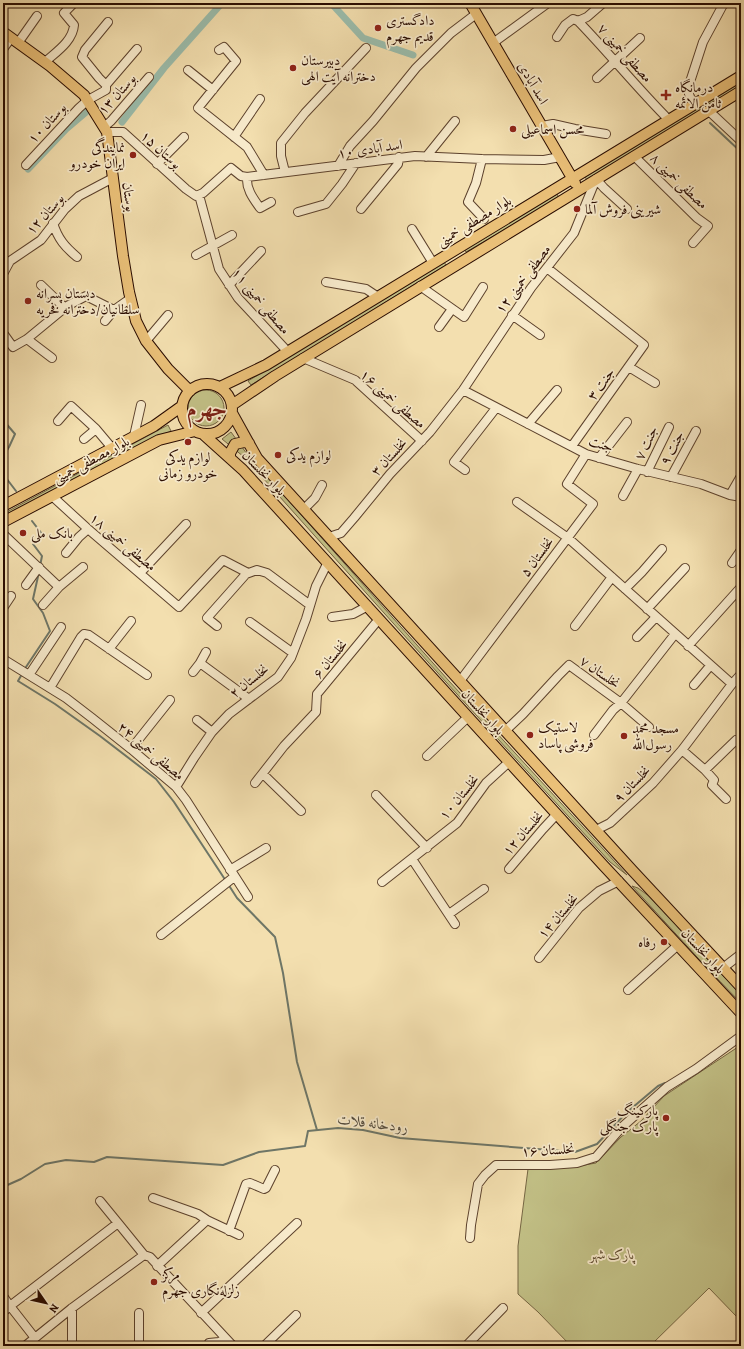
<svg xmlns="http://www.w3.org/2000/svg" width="744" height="1349" font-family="Alegreya,Amiri,serif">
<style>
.green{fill:#c2c086;stroke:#766643}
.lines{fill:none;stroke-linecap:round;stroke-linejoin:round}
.stream{stroke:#6e7667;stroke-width:2}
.canal{stroke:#9bbdac;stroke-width:7}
.minor-casing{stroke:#5c412c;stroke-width:10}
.major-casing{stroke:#2a0c00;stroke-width:12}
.minor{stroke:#f7eacb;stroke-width:8}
.major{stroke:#eac078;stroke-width:10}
.poi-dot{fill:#8f2418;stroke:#f7eacb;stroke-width:1.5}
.labels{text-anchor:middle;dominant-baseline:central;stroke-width:3.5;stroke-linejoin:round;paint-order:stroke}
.poi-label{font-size:14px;fill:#2a0c00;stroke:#f7eacb;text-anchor:start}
.street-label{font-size:14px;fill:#2a0c00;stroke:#f7eacb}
.park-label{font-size:14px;font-style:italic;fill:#5f4b2f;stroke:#f7eacb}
.water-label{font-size:15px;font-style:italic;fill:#524a3c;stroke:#f7eacb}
.town-label{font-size:22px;font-weight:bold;fill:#7a1f14;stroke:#f7eacb}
</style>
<rect width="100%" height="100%" fill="#f3dfaf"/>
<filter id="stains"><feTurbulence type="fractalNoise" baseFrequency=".005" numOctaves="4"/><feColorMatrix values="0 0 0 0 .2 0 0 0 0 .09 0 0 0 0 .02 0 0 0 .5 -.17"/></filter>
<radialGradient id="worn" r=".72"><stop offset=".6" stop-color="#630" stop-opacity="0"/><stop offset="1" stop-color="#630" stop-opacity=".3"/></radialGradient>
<path class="green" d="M741 82V87L587 180 585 177Z
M557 194 559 198 466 252 464 249Z
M444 262 446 265 251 385 248 381Z
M188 408a18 18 0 1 1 36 0a18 18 0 1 1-36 0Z
M168 425 171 431 3 518V514Z
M231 432 247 454 449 681 627 875 610 862 446 682 244 457 222 439Z
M632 886 638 888 650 897 741 995V1003L708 969Z
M741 1045V1313L737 1317 709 1288 650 1346H571L538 1312 518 1294V1246L528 1169 573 1167 596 1163 621 1137 641 1121 664 1096Z"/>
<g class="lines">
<path class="stream" d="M710 123 741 152
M3 420 15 434 9 447 3 457
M3 474 16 491
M32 521 42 534 33 544 42 556 40 566
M24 670 50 631 43 613 33 599 39 572
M22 674 18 681 55 704 100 736 156 779 174 802 226 881
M228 884 237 898 275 937 283 973 297 1062 317 1130
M3 1187 21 1179 45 1164 66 1160 94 1162 107 1157 223 1165 259 1152 305 1146 308 1131 338 1128 363 1130 400 1138 575 1152 597 1144 626 1113 658 1086 665 1083"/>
<path class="canal" d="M331 3 363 38 413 55
M122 122 164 68 222 3
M28 169 66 129 86 112"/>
<defs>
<path id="minor" d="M578 21 587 17 602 4
M557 37 565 25 573 19 578 21C609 53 637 88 669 120
M18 43 37 16
M493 43 548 3
M3 49 11 38
M219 50 224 47 236 61 198 108 247 147 264 175
M45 62C56 52 73 41 74 25L64 13 74 3
M188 70 213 90
M597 78 640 38
M106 85 99 78 82 57 85 50 108 22
M693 105 689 94V85L703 42 724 3
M709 111 741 141
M542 126 553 124 575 129 606 134
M104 127 111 121 149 77
M107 132H123L186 189 196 196 203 193 231 168 241 176 247 177 415 156 482 159 544 160 560 157
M234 137 260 99
M634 156 697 218 708 226 693 243
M426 157 455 121
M482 159 476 183 468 202 484 219
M157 164 184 137
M26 165 79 108 88 100 106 90V85L137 49
M338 166 350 146 373 121 416 68 451 33 476 14
M285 172 281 156V143L305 113 366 48
M247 177C246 189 253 198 260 208L271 202
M199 195 219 269 238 298 288 352
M361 209 398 164 399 157
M298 212 326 204 342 184 356 163
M53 223C58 239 65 247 77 257
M412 229 433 263
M196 255 232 235
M547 268 644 345 572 446
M3 274 10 261 41 240 65 209 79 196 113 178
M326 282 366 289 378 297
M41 285 65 308
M229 285 261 251
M420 286 464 317 483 287
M512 315 540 335
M105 321 114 310 131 298
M439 327 452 309
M3 333 13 347 27 339 67 306 86 296 114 310
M27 339 52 358
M146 341 168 315
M303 358 355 380 422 441
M629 367 655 383
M463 390 586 454 638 469 701 484 730 495 741 497
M58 421 71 406 96 429 112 448
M528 424 557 390
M134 436 141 405
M84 439 96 429
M599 458 627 422
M465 470 454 462 496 408
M647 472 669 427
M671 477 696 431
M730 495 741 476
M52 496 88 529 179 607 223 560 248 573
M623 496 638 469
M517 502 568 538 732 684
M304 509 315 498 322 485
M3 534 59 587
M329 537 341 533 354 518 390 474 430 432 463 390 531 288 574 233 596 179 604 188 627 209
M66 553 79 537 88 529
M732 563 741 550
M140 573 186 524
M26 585 39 567
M625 589 642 572 662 549
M43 605 59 587 83 567
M3 608 11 596
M647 609 685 568
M332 617 353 614 368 606
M250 622 293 653
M217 626 207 618 246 574 257 570 267 573 310 605
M575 626 612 577
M637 637 656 617
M688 646 741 587
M109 649 131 621
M3 659 66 698 92 718 131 749 176 787 186 800 248 897
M200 663 206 652
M193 672 200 663 249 699
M29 675 61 627
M460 681 593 504 567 484 586 454
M694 685 710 666
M50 688 81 637 84 634 89 635 147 675
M197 720 212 732
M505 731 523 714 558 676 569 665 621 703 649 727
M594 735 613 710 621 703 675 634
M131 749 170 700
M682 750 705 770 714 780 712 785 726 799
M427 756 468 717
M705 770 736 740
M263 774 301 811
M255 783 284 746 316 712 317 694 379 619
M176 787 194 758 212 732 229 714 278 677 291 658 306 619 316 586 328 562
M376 795 427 848
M596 830 610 823 653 783 682 750 732 684 741 674
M412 859 455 924
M509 869 543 829 557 814
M230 870 266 848
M382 882 457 823 486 783 509 762
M449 914 484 889
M161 935 234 877
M539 958 579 908 599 891 619 881
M723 968 741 954
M628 990 678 945
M153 1198 198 1214 207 1220 239 1235
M100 1201 118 1223
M229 1231 246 1184 250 1183 264 1189 266 1188 275 1170
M470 1238 471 1225 478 1184 485 1175 496 1165H550L577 1163 596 1157 622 1127 667 1087 696 1069 741 1036
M157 1266 207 1220
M3 1296 10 1306 3 1312
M139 1313V1346
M201 1313 297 1223
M35 1338 10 1306 118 1223 144 1255
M25 1346 72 1308 144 1255 150 1257 233 1346
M72 1346V1308
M209 1346V1343L219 1342 226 1339
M264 1346 296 1315
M466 1346 503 1308"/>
<path id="major" d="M470 3 575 183
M3 32 50 66 84 95 107 132 123 256 129 292 136 321 146 341 168 369 190 391
M182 409a25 25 0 1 1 50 0a25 25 0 1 1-50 0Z
M220 387 266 365 741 76
M232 405 275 376 741 91
M232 413 257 458 632 870 741 987
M203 434 243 470 603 865 741 1013
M230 458V453L235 444 244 442 249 443
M3 506 154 426 182 406
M3 522 159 440 195 431"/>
</defs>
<use href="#minor" class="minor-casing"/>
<use href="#major" class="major-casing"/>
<use href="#minor" class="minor"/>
<use href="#major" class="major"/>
</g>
<g class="poi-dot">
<circle cx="378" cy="28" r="4"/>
<circle cx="293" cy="68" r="4"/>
<path d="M664 89h4v4h4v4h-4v4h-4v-4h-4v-4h4z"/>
<circle cx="513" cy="129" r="4"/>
<circle cx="133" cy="155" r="4"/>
<circle cx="577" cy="209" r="4"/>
<circle cx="28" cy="301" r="4"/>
<circle cx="188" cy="442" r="4"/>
<circle cx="278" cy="455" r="4"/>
<circle cx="23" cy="533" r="4"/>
<circle cx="530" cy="735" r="4"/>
<circle cx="624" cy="736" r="4"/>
<circle cx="664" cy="942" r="4"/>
<circle cx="666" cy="1118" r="4"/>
<circle cx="154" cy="1282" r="4"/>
</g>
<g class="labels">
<g class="poi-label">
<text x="386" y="20">دادگستری<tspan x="386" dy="16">قدیم جهرم</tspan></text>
<text x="301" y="60">دبیرستان<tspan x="301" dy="16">دخترانه آیت الهی</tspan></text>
<text x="675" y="87">درمانگاه<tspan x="675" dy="16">ثامن الائمه</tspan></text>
<text x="521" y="129">محسن اسماعیلی</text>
<text x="125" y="147" text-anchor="end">نمایندگی<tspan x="125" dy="16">ایران خودرو</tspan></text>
<text x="585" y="209">شیرینی فروش آلما</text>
<text x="36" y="293">دبستان پسرانه<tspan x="36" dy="16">سلطانیان/دخترانه فخریه</tspan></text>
<text x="286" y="455">لوازم یدکی</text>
<text x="188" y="457" text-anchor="middle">لوازم یدکی<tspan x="188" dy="16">خودرو زمانی</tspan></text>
<text x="31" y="533">بانک ملی</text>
<text x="538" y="727">لاستیک<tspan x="538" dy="16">فروشی پاساد</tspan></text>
<text x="632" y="728">مسجد محمد<tspan x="632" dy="16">رسول‌الله</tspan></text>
<text x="656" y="942" text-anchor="end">رفاه</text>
<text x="658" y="1110" text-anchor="end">پارکینگ<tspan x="658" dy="16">پارک جنگلی</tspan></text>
<text x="162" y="1274">مرکز<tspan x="162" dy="16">زلزله‌نگاری جهرم</tspan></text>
</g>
<g class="street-label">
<text transform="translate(625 53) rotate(48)">مصطفی خمینی ۷</text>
<text transform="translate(533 83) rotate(60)">اسد آبادی</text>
<text transform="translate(117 94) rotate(-48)">بوستان ۱۳</text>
<text transform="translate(47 123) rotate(-47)">بوستان ۱۰</text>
<text transform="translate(370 149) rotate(-8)">اسد آبادی ۱۰</text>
<text transform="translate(161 150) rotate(42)">بوستان ۱۵</text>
<text transform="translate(679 181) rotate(44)">مصطفی خمینی ۸</text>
<text transform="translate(129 197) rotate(83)">بوستان</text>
<text transform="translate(45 214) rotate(-48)">۱۲ بوستان</text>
<text transform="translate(474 221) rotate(-31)">بلوار مصطفی خمینی</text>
<text transform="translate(523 279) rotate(-53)">مصطفی خمینی ۱۲</text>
<text transform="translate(261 301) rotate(50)">مصطفی خمینی ۱۱</text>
<text transform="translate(601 384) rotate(-54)">جنت ۳</text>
<text transform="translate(393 399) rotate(41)">مصطفی خمینی ۱۶</text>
<text transform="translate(646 443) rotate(-64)">جنت ۷</text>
<text transform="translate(601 444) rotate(19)">جنت</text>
<text transform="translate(672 448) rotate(-62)">جنت ۹</text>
<text transform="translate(389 457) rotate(-47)">نخلستان ۳</text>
<text transform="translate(91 460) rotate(-28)">بلوار مصطفی خمینی</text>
<text transform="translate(264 473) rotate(46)">بلوار نخلستان</text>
<text transform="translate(123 542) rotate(40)">مصطفی خمینی ۱۸</text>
<text transform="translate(537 557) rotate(-53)">نخلستان ۵</text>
<text transform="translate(330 659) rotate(-50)">نخلستان ۶</text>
<text transform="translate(600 672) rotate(35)">نخلستان ۷</text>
<text transform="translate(249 681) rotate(-38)">نخلستان ۲</text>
<text transform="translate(483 712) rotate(48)">بلوار نخلستان</text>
<text transform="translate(151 751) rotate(40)">مصطفی خمینی ۲۴</text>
<text transform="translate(632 784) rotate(-45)">نخلستان ۹</text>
<text transform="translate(459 797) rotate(-50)">نخلستان ۱۰</text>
<text transform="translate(523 833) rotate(-48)">نخلستان ۱۲</text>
<text transform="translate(558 916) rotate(-49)">نخلستان ۱۴</text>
<text transform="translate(703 951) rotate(47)">بلوار نخلستان</text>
<text transform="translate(548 1150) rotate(-3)">نخلستان ۱۶</text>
</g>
<g class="park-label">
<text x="612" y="1254">پارک شهر</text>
</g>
<g class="water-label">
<text transform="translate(373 1123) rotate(7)">رودخانه قلات</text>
</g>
<g class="town-label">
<text x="207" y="409">جهرم</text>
</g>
</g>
<rect width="744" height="1349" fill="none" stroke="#f3dfaf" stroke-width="16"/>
<rect x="4" y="4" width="736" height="1341" fill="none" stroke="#2a0c00" stroke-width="2"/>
<rect x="8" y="8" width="728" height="1333" fill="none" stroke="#2a0c00"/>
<g transform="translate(46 1303) rotate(124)" stroke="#f7eacb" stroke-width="3" paint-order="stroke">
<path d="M0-3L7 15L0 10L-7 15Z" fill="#2a0c00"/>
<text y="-6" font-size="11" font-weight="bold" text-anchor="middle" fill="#2a0c00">N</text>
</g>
<rect width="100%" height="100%" filter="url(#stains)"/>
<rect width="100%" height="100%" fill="url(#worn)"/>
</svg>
